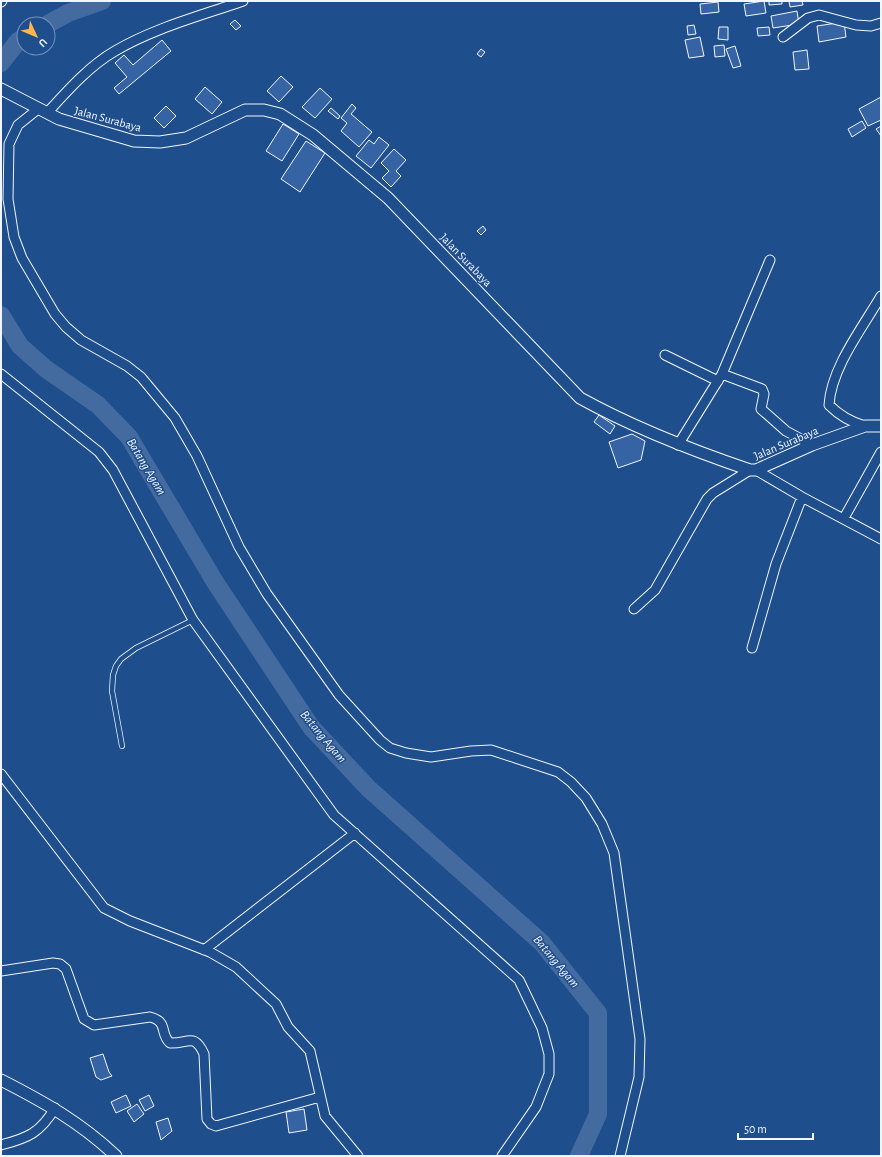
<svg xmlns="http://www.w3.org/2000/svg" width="882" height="1157" font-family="'Alegreya Sans',sans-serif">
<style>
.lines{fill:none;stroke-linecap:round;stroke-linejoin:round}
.river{stroke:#446ba0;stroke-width:18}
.building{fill:#3563a3;stroke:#f2f6ff}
.service-casing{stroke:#f2f6ff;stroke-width:6}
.minor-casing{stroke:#f2f6ff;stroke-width:11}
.tertiary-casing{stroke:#f2f6ff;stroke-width:13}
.service{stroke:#1f4e8c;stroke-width:4.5}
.minor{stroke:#1f4e8c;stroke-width:9}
.tertiary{stroke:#1f4e8c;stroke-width:11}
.labels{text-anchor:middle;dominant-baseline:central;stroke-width:3;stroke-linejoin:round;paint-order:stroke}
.street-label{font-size:12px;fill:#f2f6ff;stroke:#1f4e8c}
.water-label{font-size:13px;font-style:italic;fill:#f2f6ff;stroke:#1f4e8c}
</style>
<rect width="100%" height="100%" fill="#1f4e8c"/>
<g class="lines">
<path class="river" d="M48 24 68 13 102 1
M1 63 18 41 24 37
M1 315 20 346 46 369 98 405 129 437 215 582 311 727 368 788 542 943 598 1013V1114L579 1156"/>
</g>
<path class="building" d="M764 1 766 13 746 16 744 4Z
M769 1H782V4L769 5Z
M789 1H802L803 5 790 7Z
M718 2 719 12 701 14 700 4Z
M797 11 799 24 773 28 771 16Z
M235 20 241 26 236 30 230 24Z
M844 22 846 37 819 42 817 26Z
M694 25 696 34 688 35 687 26Z
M719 27H728V40L718 39Z
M769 27 770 35 758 36 757 28Z
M700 37 704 56 689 58 685 40Z
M162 40 171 51 119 94 114 88 127 77 115 63 124 55 133 65Z
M724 45 725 56 715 57 714 46Z
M735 46 741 66 733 68 726 49Z
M481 49 485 52 481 57 477 54Z
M807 50 809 69 795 70 793 52Z
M281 76 293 87 279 102 267 91Z
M205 87 222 102 212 114 195 99Z
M320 88 332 99 315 118 302 107Z
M881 97V120L868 126 859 109Z
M352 104 356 108 351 114 372 132 359 147 341 131 347 123 341 118Z
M166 106 176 116 164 128 154 118Z
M331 108 340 116 338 119 328 111Z
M862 121 866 128 852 137 848 129Z
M283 124 299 134 282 161 266 151Z
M881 126V136L876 129Z
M379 137 389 145 371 168 356 156 369 140 374 144Z
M306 141 325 153 300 192 281 179Z
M394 149 406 160 396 171 401 176 391 187 382 178 389 171 381 163Z
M483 226 486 230 481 235 477 231Z
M599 415 615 426 610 434 594 422Z
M632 434 645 441 641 460 618 468 609 442Z
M103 1054 109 1072 112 1076 101 1080 96 1077 90 1058Z
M126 1095 131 1106 116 1113 111 1102Z
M149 1095 154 1106 145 1111 139 1100Z
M137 1104 144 1114 134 1122 127 1111Z
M304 1109 307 1130 289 1133 286 1112Z
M168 1118 172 1131 161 1140 156 1122Z"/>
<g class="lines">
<defs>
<path id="service" d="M122 746 112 691 113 675 116 666 121 659 136 648 193 620"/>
<path id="minor" d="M1 2 2 1
M783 37 808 18 819 15 856 25 871 26 881 23
M38 109 18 125 9 144 8 199 14 237 22 258 55 314 66 327 81 340 127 366 141 377 175 418 197 456 239 547 267 594 339 695 380 740 390 748 406 753 431 757 471 751 491 750 558 772 571 782 586 798 602 824 614 853 640 1039 639 1077 620 1156
M47 113C67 91 89 66 115 51 154 28 200 16 243 1
M665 355 718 381
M1 374 99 452 113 470 193 620 334 815 519 980 542 1028 549 1054V1074L536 1107 502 1156
M722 374 762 389 764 394 761 409 786 431 812 445
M865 426C850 422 840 416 829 405 831 368 863 327 881 296
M678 445 722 374 770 260
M756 470 802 497 881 539
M844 518 881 452
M634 609 655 590 707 499 713 493 750 470
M752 648 776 564 802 497
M1 774 104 908 130 921 210 952 236 967 276 1004 288 1027 310 1051 325 1116 358 1156
M204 950 355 833
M1 971 53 963 60 964 66 969 84 1019 94 1025 150 1017C169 1022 159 1033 170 1043 188 1044 194 1032 204 1054L207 1119 211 1124 216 1126 320 1097
M1 1145C28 1138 40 1133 55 1108"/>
<path id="tertiary" d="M1 89 59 119 134 141 160 142 186 138 245 110H264L280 114 313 135 388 198 580 398C634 428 691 450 750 470H756L812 445 865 426H881
M1 1080C44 1102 80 1122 116 1156"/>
</defs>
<use href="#service" class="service-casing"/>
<use href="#minor" class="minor-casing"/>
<use href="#tertiary" class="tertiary-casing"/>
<use href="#service" class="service"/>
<use href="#minor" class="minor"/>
<use href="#tertiary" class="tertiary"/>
</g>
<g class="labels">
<g class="street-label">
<text transform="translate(108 119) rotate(15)">Jalan Surabaya</text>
<text transform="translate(466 260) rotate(46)">Jalan Surabaya</text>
<text transform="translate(786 443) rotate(-23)">Jalan Surabaya</text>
</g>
<g class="water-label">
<text transform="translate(146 467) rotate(59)">Batang Agam</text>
<text transform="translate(323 737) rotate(50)">Batang Agam</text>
<text transform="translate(556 962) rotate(50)">Batang Agam</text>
</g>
</g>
<rect width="882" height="1157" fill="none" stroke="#f2f6ff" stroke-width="4"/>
<g transform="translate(36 36) rotate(134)"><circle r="19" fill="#1f4e8c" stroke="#7391ba"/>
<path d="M0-3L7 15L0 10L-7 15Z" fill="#ffb74d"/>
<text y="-6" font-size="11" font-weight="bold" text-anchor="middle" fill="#f2f6ff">U</text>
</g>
<path d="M738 1133v6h75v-6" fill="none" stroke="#f2f6ff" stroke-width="2"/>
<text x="744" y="1133" font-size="12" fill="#f2f6ff" stroke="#1f4e8c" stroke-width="3" paint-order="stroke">50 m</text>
</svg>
